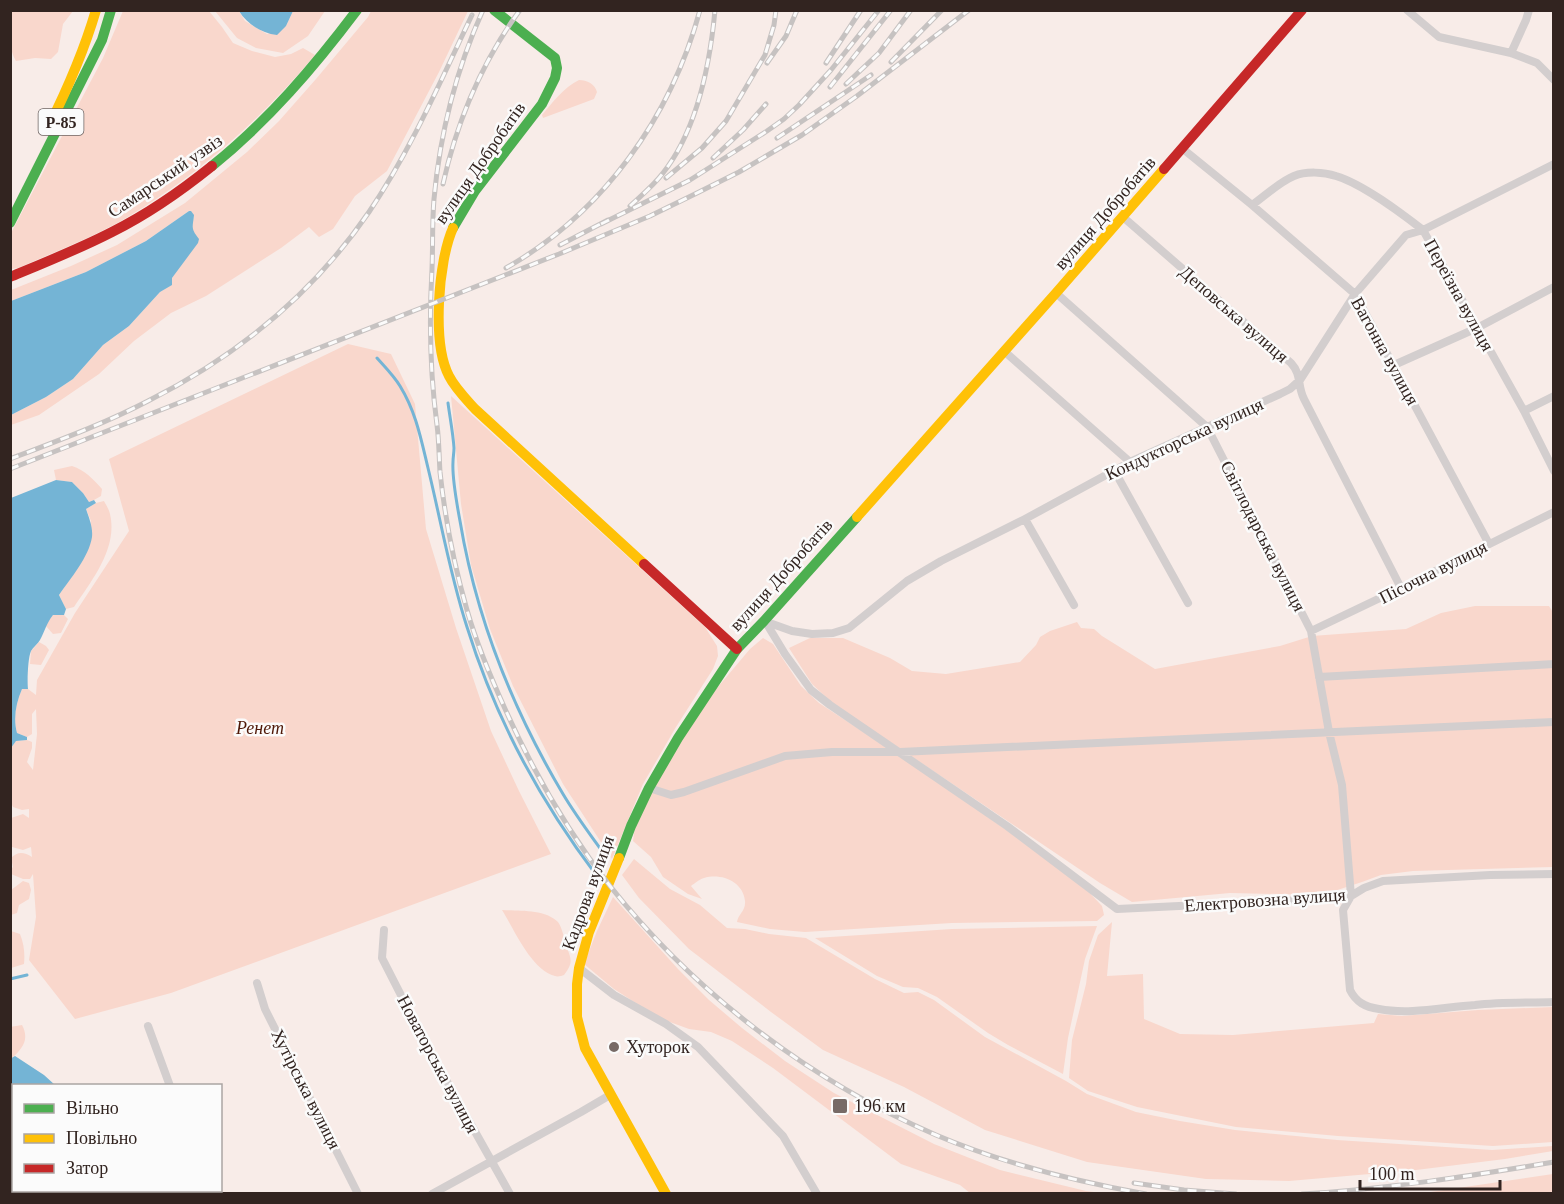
<svg xmlns="http://www.w3.org/2000/svg" width="1564" height="1204" font-family="'Times New Roman',serif">
<style>
.green{fill:#f9d7cc}
.water{fill:#74b4d5}
.lines{fill:none;stroke-linecap:round;stroke-linejoin:round}
.stream{stroke:#74b4d5;stroke-width:3}
.street{stroke:#d3cece;stroke-width:8}
.fast{stroke:#4caf50;stroke-width:10}
.slow{stroke:#ffc107;stroke-width:10}
.jam{stroke:#c62828;stroke-width:10}
.rail-casing{stroke:#c6c2c1;stroke-width:5}
.rail{stroke:#fbfbfb;stroke-width:3;stroke-dasharray:9;stroke-linecap:butt}
.poi-dot{fill:#776a66;stroke:#fbfbfb;stroke-width:2}
.labels{text-anchor:middle;dominant-baseline:central;stroke-width:5;stroke-linejoin:round;paint-order:stroke}
.shield{fill:#fbfbfb;stroke:#6e6462;stroke-width:1.5}
.shield-label{font-size:16px;font-weight:bold;fill:#322420}
.street-label{font-size:18px;fill:#322420;stroke:#fbfbfb}
.park-label{font-size:18px;font-style:italic;fill:#501908;stroke:#fbfbfb}
.poi-label{font-size:18px;fill:#322420;stroke:#fbfbfb;text-anchor:start}
</style>
<rect width="100%" height="100%" fill="#f8ece8"/>
<path class="green" d="M10 11H73L63 24 58 52 51 59 35 58 16 61C7 47 11 27 10 11Z
M123 11H209L222 27 233 43 252 51 275 57 291 54 303 48 315 55C261 119 199 175 126 218 92 238 54 252 18 268L11 269 10 235 103 58Z
M215 11H239L245 21 267 34 286 26 293 11H325L308 36 283 53 256 48 237 38Z
M371 11H468L439 72 387 171 355 196 333 229 319 237 309 227 281 248 206 296 171 313 134 341 99 374 39 415 11 425V415L46 397 73 379 103 345 129 326 160 292 171 285 172 278 177 270 192 231V224L194 217 189 211 146 241 86 272 11 301V290L71 266 117 245 185 203 247 152 279 121 316 79 368 17Z
M579 80C587 80 595 84 597 92L594 99 543 118 542 115C553 102 563 88 579 80Z
M348 344 391 354 415 404 426 529 456 628 491 731 519 791 551 854 171 993 75 1019 29 960 36 917 33 874 30 879H23L11 874V869L13 867 11 858C18 851 24 852 32 857L31 847 23 850 12 847 11 845V818L23 814 29 818V809L22 810 13 807 11 803V748L16 741 27 740 32 742V748L27 762 33 770 37 734 36 709 32 714V734L27 737 17 733C13 718 16 703 22 689H28L36 695 37 680 75 613 129 531 109 459Z
M451 396 705 627 717 646 718 656 713 669 676 727 643 784 612 859 563 784 513 686 490 629 471 565 461 504Z
M72 466C85 470 93 479 102 489L101 496 94 500 89 502 83 493 72 482 56 480 54 470Z
M104 501C106 505 109 509 110 514 118 548 92 580 74 607L66 609 59 595 77 569 91 521 86 509 96 503Z
M1475 606H1549L1554 614 1553 867 1413 871 1381 875 1362 882 1322 895 1230 893 1132 902 1100 883 832 703 812 684 789 648 810 638H843L890 658 912 671 946 674 1020 662 1036 645 1040 637 1050 631 1077 622 1081 628 1094 629 1102 636 1155 669 1280 646 1312 636 1406 629 1441 613Z
M53 615H64L68 619 61 633 53 634 45 625Z
M763 638 773 644 801 686 819 703 894 752 1005 829 1085 888 1102 906 1104 915 1097 921 952 923 805 932 770 929 737 922C738 914 746 911 745 901 743 881 721 873 704 878 700 879 695 883 691 886L702 899 688 894 663 877 651 857 633 841 635 826 652 789 701 707 750 649Z
M39 642 46 646 49 650 41 665 30 664 31 651Z
M634 859 670 889 700 905 727 928 745 929 769 934 806 938 875 979 904 993 918 992 934 1000 985 1037 1066 1081 1087 1094 1136 1112 1180 1121 1235 1130 1337 1140 1492 1150 1553 1146V1151L1505 1159 1416 1170 1289 1181 1206 1179 1087 1162 985 1130 904 1087 823 1050 771 1012 689 949 639 898 622 875Z
M23 881 29 883 31 890 29 899 19 905 17 913 11 915V890Z
M613 897 678 969 709 1000 742 1028 785 1061 834 1093 934 1144 1000 1170 1086 1191 1102 1193H970L960 1185 901 1164 773 1068 732 1041 711 1032 689 1029 659 1018 614 989 584 964 597 931Z
M502 910C519 911 545 909 558 922 562 927 564 938 566 945 571 959 574 962 564 975 562 976 557 977 555 976 531 970 514 929 502 910Z
M1112 922 1107 976 1143 974 1144 1019 1180 1034 1233 1035 1374 1023 1378 1014 1402 1016 1478 1010 1553 1007V1142L1493 1146 1338 1136 1236 1127 1137 1107 1088 1091 1069 1078 1072 1040 1086 984 1089 961 1098 935Z
M1097 926 1085 959 1068 1038 1063 1074 1008 1045 988 1033 937 997 918 988 903 987 877 976 815 938 952 929Z
M11 931 20 934C24 944 25 953 24 964L11 968Z
M22 1025C30 1040 22 1049 11 1059L10 1027Z
M1553 1174V1193H1424Z"/>
<path class="water" d="M239 11H293L286 26 277 35C261 33 247 24 239 11Z
M189 211H191L194 215C193 227 190 228 199 239L198 243 172 278V285L160 292 129 326 103 345 73 379 46 397 11 415V301L86 272 146 241Z
M56 480 72 482 83 493 89 502 94 500 96 503 86 509C89 518 93 527 92 537 89 557 70 579 59 595L66 609 64 615H53C46 624 45 631 40 640 38 644 33 647 31 651 28 657 27 681 28 689H22C16 703 13 718 17 733L27 737V740L16 741 11 748V774V498Z
M15 1056 44 1075 55 1085 14 1086V1190H113L114 1193H11L10 1059Z"/>
<g class="lines">
<path class="stream" d="M377 358C385 367 394 376 400 386 416 412 421 439 428 468 441 521 450 575 467 627 495 717 540 801 597 876
M448 403C450 418 453 433 454 448 454 453 453 457 453 462 452 477 457 505 460 521 476 617 513 710 563 794 576 816 592 837 607 858
M10 979 27 975"/>
<path class="street" d="M1407 10 1439 37 1511 53 1537 63 1554 80
M1511 53 1526 20 1529 10
M1183 149 1252 205 1355 294 1489 544
M1252 205C1265 196 1279 182 1294 176 1306 171 1324 172 1336 176 1363 184 1401 213 1423 230L1524 411 1554 471
M1123 217 1291 363C1302 375 1297 385 1304 399L1401 588
M1056 293 1207 427 1311 631 1329 732 1342 785 1351 896 1343 910 1350 990C1356 1002 1365 1007 1379 1009 1410 1015 1444 1007 1475 1005 1501 1002 1527 1003 1554 1002
M1004 351 1130 462
M1394 365 1477 328 1554 287
M1524 411 1554 396
M1114 470 1188 603
M1025 519 1074 605
M764 621 792 631 812 634 833 633 849 628 907 581 941 561 1025 519 1130 462 1280 394 1290 389 1300 380 1355 294 1406 235 1423 230 1554 164
M765 621 785 654 811 690 830 705 1007 826 1117 909 1323 899 1351 896 1364 888 1383 881 1490 875 1554 874
M1311 631 1401 588 1554 512
M1319 677 1554 664
M649 788 671 795 684 792 785 756 832 752H900L1554 722
M384 930 382 958 427 1046 510 1194
M579 968 614 995 666 1024 698 1047 783 1136 817 1194
M257 983 265 1009 358 1194
M148 1026 170 1086
M213 1190 214 1194
M432 1194 581 1112 610 1095"/>
<path class="fast" d="M212 166C268 121 314 67 357 10
M10 223 102 40 111 10
M453 228 475 191 542 104 555 78 557 68 555 58 494 10
M619 858 631 826 649 788 678 738 737 649 764 621 857 517"/>
<path class="slow" d="M48 128C67 90 84 51 96 10
M453 228C438 261 432 344 449 376 455 388 466 399 475 409L644 564
M857 517 1056 293 1164 169
M619 858 589 932 579 968 577 984V1017L585 1048 666 1194"/>
<path class="jam" d="M1164 169 1302 10
M10 277C44 263 79 249 112 232 148 214 181 191 212 166
M644 564 737 649"/>
<defs>
<path id="rail" d="M483 10C456 70 440 133 434 199 432 222 433 245 432 269 429 321 430 373 437 425 439 440 439 456 440 472 445 518 454 565 467 610 477 645 491 678 506 711 534 773 568 832 610 886 695 993 810 1081 936 1135 1004 1164 1074 1181 1146 1194
M891 62 942 10
M767 63 786 36 797 10
M826 63 861 10
M846 84 879 53 911 10
M830 87 891 10
M777 138 871 75
M713 158 743 130 766 104
M666 178 702 148 726 121 765 55 774 25 776 10
M443 184C457 121 482 62 520 10
M630 206C642 195 654 185 663 173 697 130 710 64 715 10
M601 224 690 180 767 131 784 119 799 105 831 70 879 10
M560 245 608 220
M506 268C603 213 671 117 700 10
M10 459C57 441 104 424 148 401 237 356 313 294 369 212 411 150 440 82 472 15
M10 469 559 254 650 216 695 194 739 172 802 135 857 96 969 10
M1134 1183 1184 1190 1236 1194
M1302 1194C1387 1189 1470 1176 1554 1162"/>
</defs>
<use href="#rail" class="rail-casing"/>
<use href="#rail" class="rail"/>
</g>
<g class="poi-dot">
<circle cx="614" cy="1047" r="6"/>
<rect x="832" y="1098" width="16" height="16" rx="3"/>
</g>
<g class="labels">
<rect class="shield" x="38.5" y="109" width="45" height="26" rx="4.5"/>
<g class="shield-label">
<text x="61" y="122">Р-85</text>
</g>
<g class="street-label">
<text transform="translate(480 163) rotate(-55)">вулиця Добробатів</text>
<text transform="translate(165 176) rotate(-34)">Самарський узвіз</text>
<text transform="translate(1105 213) rotate(-49)">вулиця Добробатів</text>
<text transform="translate(1459 295) rotate(61)">Переїзна вулиця</text>
<text transform="translate(1234 314) rotate(41)">Деповська вулиця</text>
<text transform="translate(1385 351) rotate(61)">Вагонна вулиця</text>
<text transform="translate(1184 439) rotate(-25)">Кондукторська вулиця</text>
<text transform="translate(1263 536) rotate(63)">Світлодарська вулиця</text>
<text transform="translate(1433 572) rotate(-27)">Пісочна вулиця</text>
<text transform="translate(781 575) rotate(-48)">вулиця Добробатів</text>
<text transform="translate(588 893) rotate(-70)">Кадрова вулиця</text>
<text transform="translate(1265 900) rotate(-4)">Електровозна вулиця</text>
<text transform="translate(438 1064) rotate(62)">Новаторська вулиця</text>
<text transform="translate(306 1089) rotate(63)">Хутірська вулиця</text>
</g>
<g class="park-label">
<text x="260" y="728">Ренет</text>
</g>
<g class="poi-label">
<text x="626" y="1047">Хуторок</text>
<text x="854" y="1106">196 км</text>
</g>
</g>
<rect width="1564" height="1204" fill="none" stroke="#322420" stroke-width="24"/>
<rect x="12" y="1084" width="210" height="108" fill="#fbfbfb" stroke="#aba5a3" stroke-width="1.5"/>
<rect x="24" y="1104" width="30" height="9" fill="#4caf50" stroke="#aba5a3" stroke-width="1.5"/>
<text x="66" y="1114" font-size="18" fill="#322420">Вільно</text>
<rect x="24" y="1134" width="30" height="9" fill="#ffc107" stroke="#aba5a3" stroke-width="1.5"/>
<text x="66" y="1144" font-size="18" fill="#322420">Повільно</text>
<rect x="24" y="1164" width="30" height="9" fill="#c62828" stroke="#aba5a3" stroke-width="1.5"/>
<text x="66" y="1174" font-size="18" fill="#322420">Затор</text>
<path d="M1360 1180v9h140v-9" fill="none" stroke="#322420" stroke-width="3"/>
<text x="1369" y="1180" font-size="18" fill="#322420" stroke="#fbfbfb" stroke-width="4.5" paint-order="stroke">100 m</text>
</svg>
